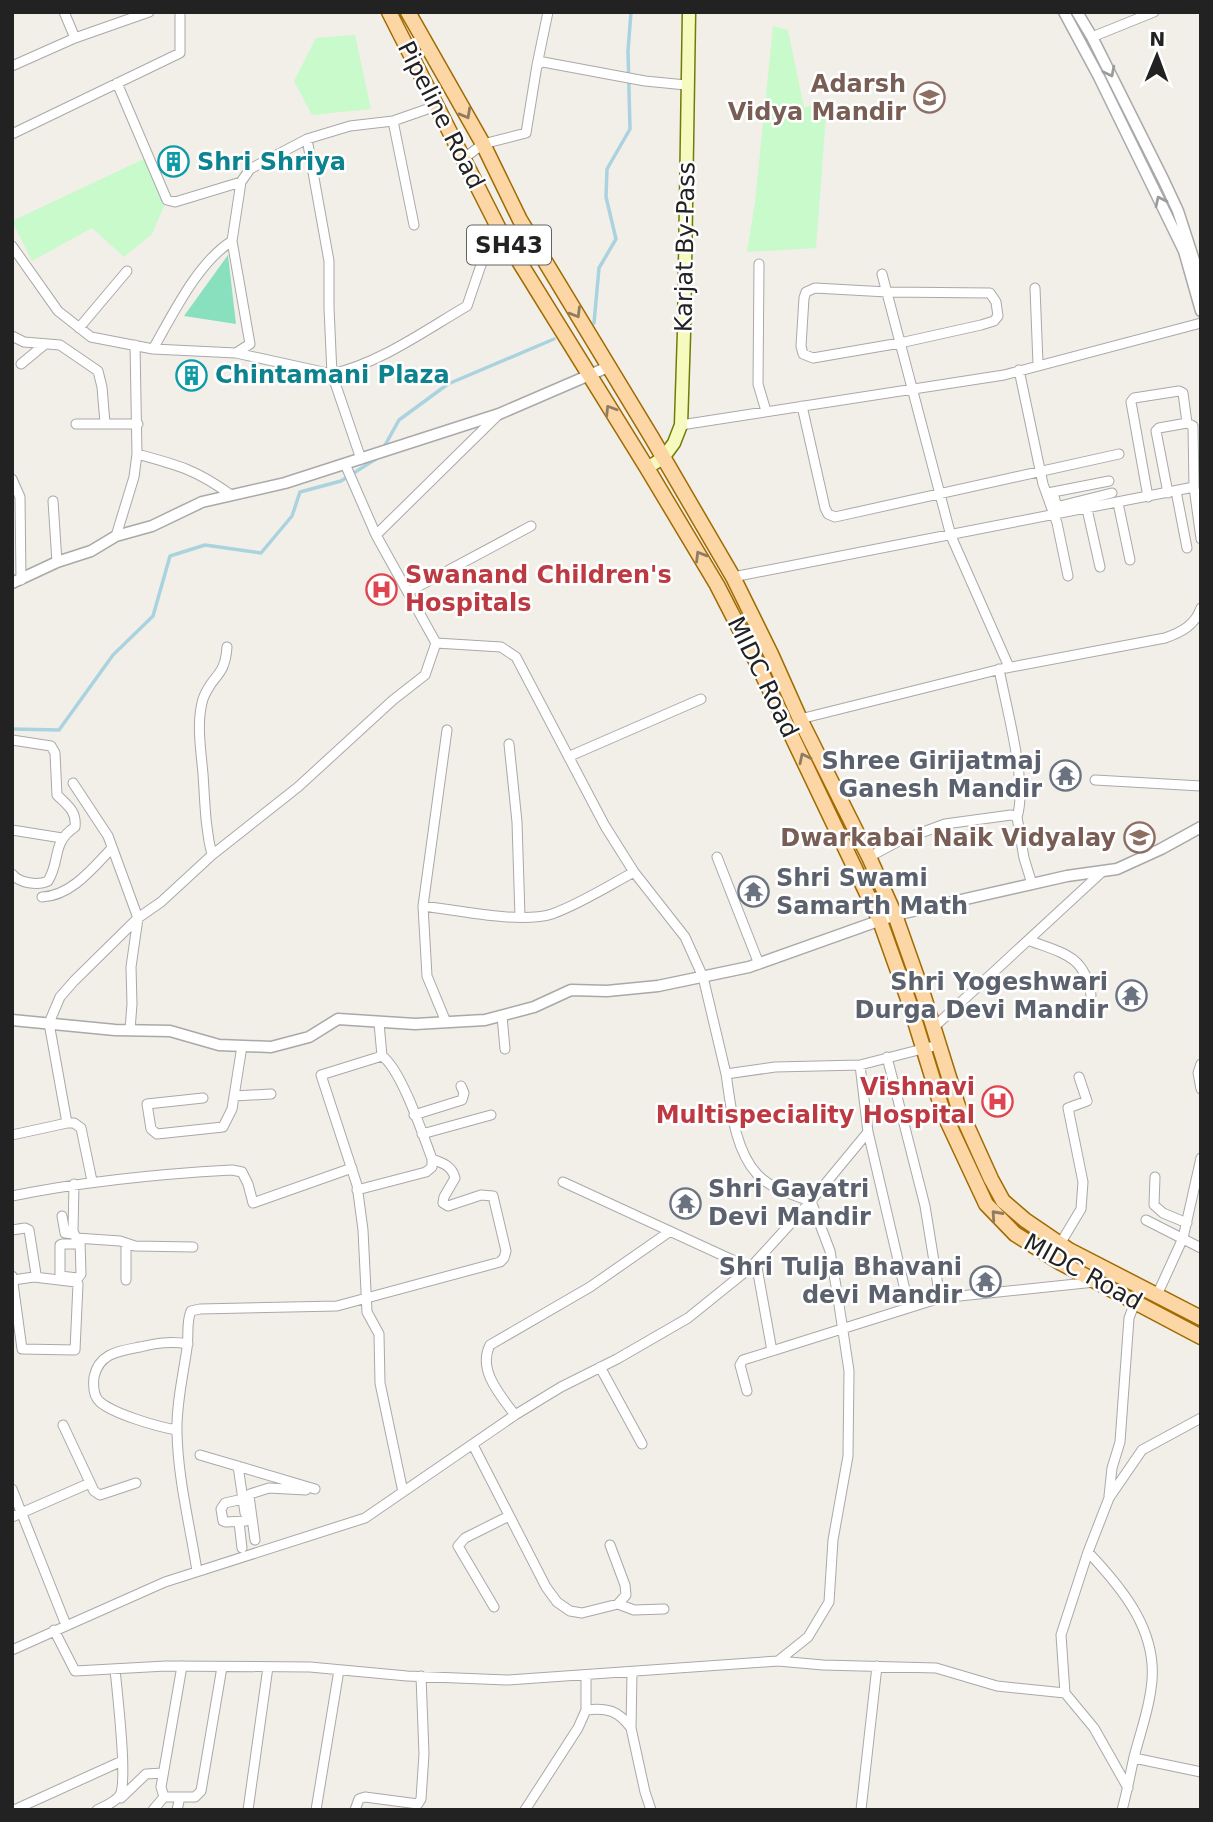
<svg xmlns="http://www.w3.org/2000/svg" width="1213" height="1822" font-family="'DejaVu Sans',sans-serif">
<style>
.park{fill:#c8facc}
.pitch{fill:#88e0be}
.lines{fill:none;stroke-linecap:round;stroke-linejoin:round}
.stream{stroke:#aad3df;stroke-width:3.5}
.minor-casing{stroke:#a9a9a9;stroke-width:11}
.tertiary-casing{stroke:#a9a9a9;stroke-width:13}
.secondary-casing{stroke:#707d05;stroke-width:15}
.primary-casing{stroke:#a06b00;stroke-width:17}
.minor{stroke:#fff;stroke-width:9}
.tertiary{stroke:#fff;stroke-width:10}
.secondary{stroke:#f7fabf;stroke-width:12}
.primary{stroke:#fcd6a4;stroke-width:14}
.oneway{stroke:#9c9c9c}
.oneway2{stroke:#8f7c63}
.labels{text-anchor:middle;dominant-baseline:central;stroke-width:5;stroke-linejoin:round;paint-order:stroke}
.shield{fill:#fff;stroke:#646464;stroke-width:2}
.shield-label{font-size:23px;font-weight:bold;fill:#222}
.education-label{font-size:24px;font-weight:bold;fill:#785e54;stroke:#fff;text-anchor:end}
.street-label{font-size:24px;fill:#222;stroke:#fff}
.culture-label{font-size:24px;font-weight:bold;fill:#0d838f;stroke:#fff;text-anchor:start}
.health-label{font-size:24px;font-weight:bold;fill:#be3a42;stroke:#fff;text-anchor:start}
.worship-label{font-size:24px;font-weight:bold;fill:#5b616d;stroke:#fff;text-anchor:end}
</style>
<rect width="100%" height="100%" fill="#f2efe9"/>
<path class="park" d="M773 26 788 30 804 107 827 103 816 248 747 252 755 202Z
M355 35 371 109 312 115 294 81 316 38Z
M148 157 166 202 152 234 124 257 92 228 32 261 12 221Z"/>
<path class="pitch" d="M228 255 236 324 184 316Z"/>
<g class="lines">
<path class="stream" d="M594 323 599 268 616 239 606 197 607 169 630 129 628 51 631 12
M384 447 399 420 448 384 554 339
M12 729 59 730 113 655 153 616 170 556 205 545 261 553 292 516 300 492 341 481 379 457"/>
<defs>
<path id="minor" d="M64 12 75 38
M1092 37 1154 12
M537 65 548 12
M12 66 75 38 149 12
M117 83 167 200 175 202 241 182
M393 121 414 225
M12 134 180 53V12
M307 139 329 261V308L332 374 361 459
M463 159 483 144 526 133 537 65 543 62 645 81 686 85
M232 241 250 344 236 353
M12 246 58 311 91 337 153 349 236 353 332 374C380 363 424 331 467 306L482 262 499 229
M759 264 758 384 766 411
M815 288 887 292 990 293 996 302 998 316 994 321 981 325 900 343 813 358 803 354 801 346 804 298 806 292Z
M1035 288 1038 364
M79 328 127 271
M12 336 24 342 60 345 98 371 102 387 105 423
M153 349C173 314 198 262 232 241L241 182 250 169 307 139 350 126 393 121 436 106
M21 364 44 345
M1019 370 1043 484 1057 523 1068 576
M802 406 825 508 828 514 835 517 1119 454
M499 414 376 535 436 643 501 647 516 657 605 826 634 872 685 937 703 977 726 1074
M1187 423 1193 426 1194 487 1201 539
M76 424H138
M681 425 1004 375 1201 323
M137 454C178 465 197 470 231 495
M345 464 376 535
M12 479 20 497 21 580
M1176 491 1187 548
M1053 492 1056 504 1060 506 1112 493
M1048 493 1109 481
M1148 497 1131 402 1134 398 1179 391 1183 393 1187 423 1159 428 1156 431 1168 493
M53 501 57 562
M1118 503 1130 560
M1087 509 1100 567
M116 536 134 477 137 454 135 345
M733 577 1194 487
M408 592 531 526
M1006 668 1165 638C1182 632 1195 625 1201 608
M999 669C1006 707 1028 784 1017 817
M800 719 1009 667 951 536 882 274
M12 740 51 746 55 753 57 795C67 805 77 811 75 827 51 843 61 860 48 881 38 886 19 883 12 874
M509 744 517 822 520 917
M570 756 701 699
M1095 780 1201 786
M73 783 108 836 138 918 74 981 60 997 49 1023 67 1123H74L81 1128 92 1181
M12 830 62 838
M212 855C205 827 205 802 203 774 201 751 196 722 203 699 212 674 225 678 227 647
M717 857 759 964
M869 857 899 841 945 824 1011 815 1017 817 1024 858 1032 884
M42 897C71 896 93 868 112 848
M423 906 447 730
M1028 940C1062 953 1085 955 1091 995
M502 1016 505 1049
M446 1022 427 976 423 906C457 910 520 924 552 914 580 904 608 886 634 872
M379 1023 382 1056 321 1075 357 1185 363 1230 367 1312 379 1334 380 1383 403 1492
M933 1028 1103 871
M130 1030 132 1004 131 967 138 918 161 902 212 855 298 787 393 700 425 675 436 643
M887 1057 925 1206 940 1298
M1201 1064 1198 1073 1201 1089
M234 1096 271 1094
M203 1098 147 1104 151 1129 157 1134 223 1127 232 1109 242 1046
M414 1115 462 1100 464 1093 461 1086
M868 1132 909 1307
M422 1134 491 1115
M12 1135 67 1123
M1155 1177 1154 1205 1163 1213 1187 1223
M563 1182 750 1268
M74 1184 73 1231 76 1238 120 1241 135 1246 193 1247
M357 1190 426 1172 432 1167V1159C423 1135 401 1069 382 1056
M12 1196C86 1181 157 1174 232 1170L242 1172 248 1184 253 1203 352 1168
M62 1216 65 1233 74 1234
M1146 1220 1201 1248
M12 1230 25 1228 29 1230 36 1274 34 1277 13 1280
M80 1244H62L60 1245V1276L78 1278 81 1274 80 1240
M1060 1244 1081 1209 1083 1182 1068 1108 1087 1101 1079 1077
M756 1262 772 1351 940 1298 1095 1282
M12 1276 22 1349 75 1350 78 1284 76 1282 34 1277
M126 1280V1244
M1157 1295 1183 1238 1201 1158
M600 1367 642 1444
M747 1391 740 1365 743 1360 772 1351
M515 1415C501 1396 477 1370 490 1345L590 1287 669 1232
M63 1425 94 1491 100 1495 136 1483
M177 1430C158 1427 114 1414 100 1402 93 1396 93 1386 94 1377 99 1353 119 1351 140 1347 157 1343 170 1341 188 1344
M473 1445 546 1587 557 1602 570 1611 582 1613 618 1604 634 1610 664 1609
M200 1455 315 1489
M238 1466 245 1513
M12 1489 66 1625
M1109 1496 1112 1468 1120 1442 1129 1318 1141 1287
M243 1499 225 1503 221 1509 223 1521 226 1522 246 1521
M12 1517 90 1483
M239 1522 242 1548
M255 1540 249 1496 250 1494 269 1488 306 1490
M610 1545 625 1585 626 1595 618 1604
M1088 1552C1123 1589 1160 1633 1151 1689 1148 1712 1140 1734 1134 1757 1130 1775 1127 1792 1122 1810
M197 1571C190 1526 178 1479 177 1433 176 1405 183 1376 187 1348 189 1336 186 1322 191 1311L200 1309 337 1306 500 1262 504 1258 506 1251 493 1196 481 1195 448 1206 443 1203 444 1197 455 1178C452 1166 443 1163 432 1159
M494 1607 458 1546 465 1538 509 1516
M54 1630 75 1671 166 1666 310 1667 407 1676 507 1680 778 1661 808 1637 829 1602 833 1540 848 1456 849 1371 838 1298 830 1251 811 1201 868 1132 860 1065
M12 1650 165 1582 365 1518 515 1415 561 1387 617 1359 688 1318 750 1268 811 1201C793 1195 771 1189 757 1174 734 1149 731 1106 726 1074L775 1067 860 1065 938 1045
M778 1661 823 1665 936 1668 997 1686 1065 1693 1061 1635 1088 1552 1109 1498 1142 1450 1201 1418
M182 1666 161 1787 164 1797H195L201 1791 222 1667
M632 1672 631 1728 645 1792 651 1810
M1065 1693 1094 1728 1128 1788
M586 1710C607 1707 619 1711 631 1728
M1134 1758 1201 1772
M121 1798 146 1774 163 1773
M14 1810 122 1761
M97 1810C104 1806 115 1803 120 1795 128 1780 117 1692 115 1669
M153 1810 164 1797
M177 1810 180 1797
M248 1810 268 1667
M316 1810 339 1670
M355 1810 359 1799 365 1797 418 1804 421 1799 424 1754 421 1676
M525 1810 578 1728 586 1710V1675
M861 1810 877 1666"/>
<path id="tertiary" d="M1064 12 1099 77 1184 251 1201 311
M1077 12 1092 37 1164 181 1178 211 1201 282
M12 583 57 562 91 551 116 536 152 526 202 502 285 483 499 414 608 367
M12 1020 115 1030 170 1031 219 1045 271 1047 309 1037 338 1019 415 1024 485 1020 534 1007 571 990 607 991 658 986 749 967 895 915 1067 876 1117 869 1161 849 1201 827"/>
<path id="secondary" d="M647 468 663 458 674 443 681 425 684 332 689 12"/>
<path id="primary" d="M389 12 499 229 647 468 717 585 756 661 880 921 909 1002 943 1112 986 1204 1015 1234 1061 1263 1201 1337
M408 12 483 144 520 220 652 438 733 577 771 654 800 719 869 857 895 915 924 997 958 1106 991 1179 1003 1201 1025 1220 1069 1250 1201 1318"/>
</defs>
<use href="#minor" class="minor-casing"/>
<use href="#tertiary" class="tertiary-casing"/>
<use href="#secondary" class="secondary-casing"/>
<use href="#primary" class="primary-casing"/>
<use href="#minor" class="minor"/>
<use href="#tertiary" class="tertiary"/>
<use href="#secondary" class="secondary"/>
<use href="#primary" class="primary"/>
</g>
<defs><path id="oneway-chevron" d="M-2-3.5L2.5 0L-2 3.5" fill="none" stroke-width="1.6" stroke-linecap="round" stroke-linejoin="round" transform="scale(1.75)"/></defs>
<g class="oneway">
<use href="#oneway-chevron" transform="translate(1110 72) rotate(63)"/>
<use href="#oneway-chevron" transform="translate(1160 201) rotate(-116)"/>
</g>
<g class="oneway2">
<use href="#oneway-chevron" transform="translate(466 114) rotate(61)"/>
<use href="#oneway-chevron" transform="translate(576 313) rotate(59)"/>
<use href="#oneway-chevron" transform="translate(610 410) rotate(-122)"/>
<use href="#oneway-chevron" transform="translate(700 556) rotate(-121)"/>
<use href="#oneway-chevron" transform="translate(804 758) rotate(-116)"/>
<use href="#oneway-chevron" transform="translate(996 1215) rotate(-132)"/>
</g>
<defs>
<symbol id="school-ring" viewBox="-11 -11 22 22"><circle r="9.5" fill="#fff" stroke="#8d6e63" stroke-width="1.5"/><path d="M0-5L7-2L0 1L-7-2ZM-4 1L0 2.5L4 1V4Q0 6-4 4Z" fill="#8d6e63"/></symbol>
<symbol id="building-ring" viewBox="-11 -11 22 22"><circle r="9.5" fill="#fff" stroke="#0f9aa8" stroke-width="1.5"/><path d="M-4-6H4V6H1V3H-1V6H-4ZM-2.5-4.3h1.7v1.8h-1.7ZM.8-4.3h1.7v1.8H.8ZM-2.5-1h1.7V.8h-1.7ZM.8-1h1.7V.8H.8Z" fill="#0f9aa8"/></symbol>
<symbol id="hospital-ring" viewBox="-11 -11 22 22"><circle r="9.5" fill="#fff" stroke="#e0444e" stroke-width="1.5"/><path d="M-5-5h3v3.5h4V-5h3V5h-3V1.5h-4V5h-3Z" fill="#e0444e"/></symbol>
<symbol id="temple-ring" viewBox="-11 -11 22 22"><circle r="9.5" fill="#fff" stroke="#6b7280" stroke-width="1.5"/><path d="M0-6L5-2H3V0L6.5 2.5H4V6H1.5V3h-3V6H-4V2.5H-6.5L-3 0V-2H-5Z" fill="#6b7280"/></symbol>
</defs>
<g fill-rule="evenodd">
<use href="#school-ring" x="912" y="80" width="35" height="35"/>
<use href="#building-ring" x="156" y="144" width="35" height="35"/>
<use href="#building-ring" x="174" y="358" width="35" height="35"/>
<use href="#hospital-ring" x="364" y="572" width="35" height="35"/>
<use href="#temple-ring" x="1048" y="758" width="35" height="35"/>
<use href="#school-ring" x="1122" y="820" width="35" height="35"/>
<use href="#temple-ring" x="736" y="874" width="35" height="35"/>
<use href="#temple-ring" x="1114" y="978" width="35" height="35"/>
<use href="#hospital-ring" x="980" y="1084" width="35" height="35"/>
<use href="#temple-ring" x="668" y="1186" width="35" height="35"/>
<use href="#temple-ring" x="968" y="1264" width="35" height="35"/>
</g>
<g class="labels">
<rect class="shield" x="467" y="225.5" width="84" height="39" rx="5"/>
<g class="shield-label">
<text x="509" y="245">SH43</text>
</g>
<g class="education-label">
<text x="906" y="84">Adarsh<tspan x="906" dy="28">Vidya Mandir</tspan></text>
<text x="1116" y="838">Dwarkabai Naik Vidyalay</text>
</g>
<g class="street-label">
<text transform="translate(441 115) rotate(63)">Pipeline Road</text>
<text transform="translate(685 247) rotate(-89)">Karjat By-Pass</text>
<text transform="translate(763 677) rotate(64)">MIDC Road</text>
<text transform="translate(1083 1272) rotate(29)">MIDC Road</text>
</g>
<g class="culture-label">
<text x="197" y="162">Shri Shriya</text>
<text x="215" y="375">Chintamani Plaza</text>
</g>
<g class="health-label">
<text x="405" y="575">Swanand Children's<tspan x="405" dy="28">Hospitals</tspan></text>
<text x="975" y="1087" text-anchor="end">Vishnavi<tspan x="975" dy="28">Multispeciality Hospital</tspan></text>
</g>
<g class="worship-label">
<text x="1042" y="761">Shree Girijatmaj<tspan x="1042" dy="28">Ganesh Mandir</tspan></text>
<text x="776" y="878" text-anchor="start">Shri Swami<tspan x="776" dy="28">Samarth Math</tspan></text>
<text x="1108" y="982">Shri Yogeshwari<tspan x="1108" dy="28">Durga Devi Mandir</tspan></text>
<text x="708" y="1189" text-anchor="start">Shri Gayatri<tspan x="708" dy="28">Devi Mandir</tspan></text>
<text x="962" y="1267">Shri Tulja Bhavani<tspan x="962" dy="28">devi Mandir</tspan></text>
</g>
</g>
<rect width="1213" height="1822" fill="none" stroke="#222222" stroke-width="28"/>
<g transform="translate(1157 56) rotate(1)" stroke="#ffffff" stroke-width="5" paint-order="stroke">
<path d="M0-5L12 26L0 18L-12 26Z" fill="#222222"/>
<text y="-10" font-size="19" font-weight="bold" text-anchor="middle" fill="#222222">N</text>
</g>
</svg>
